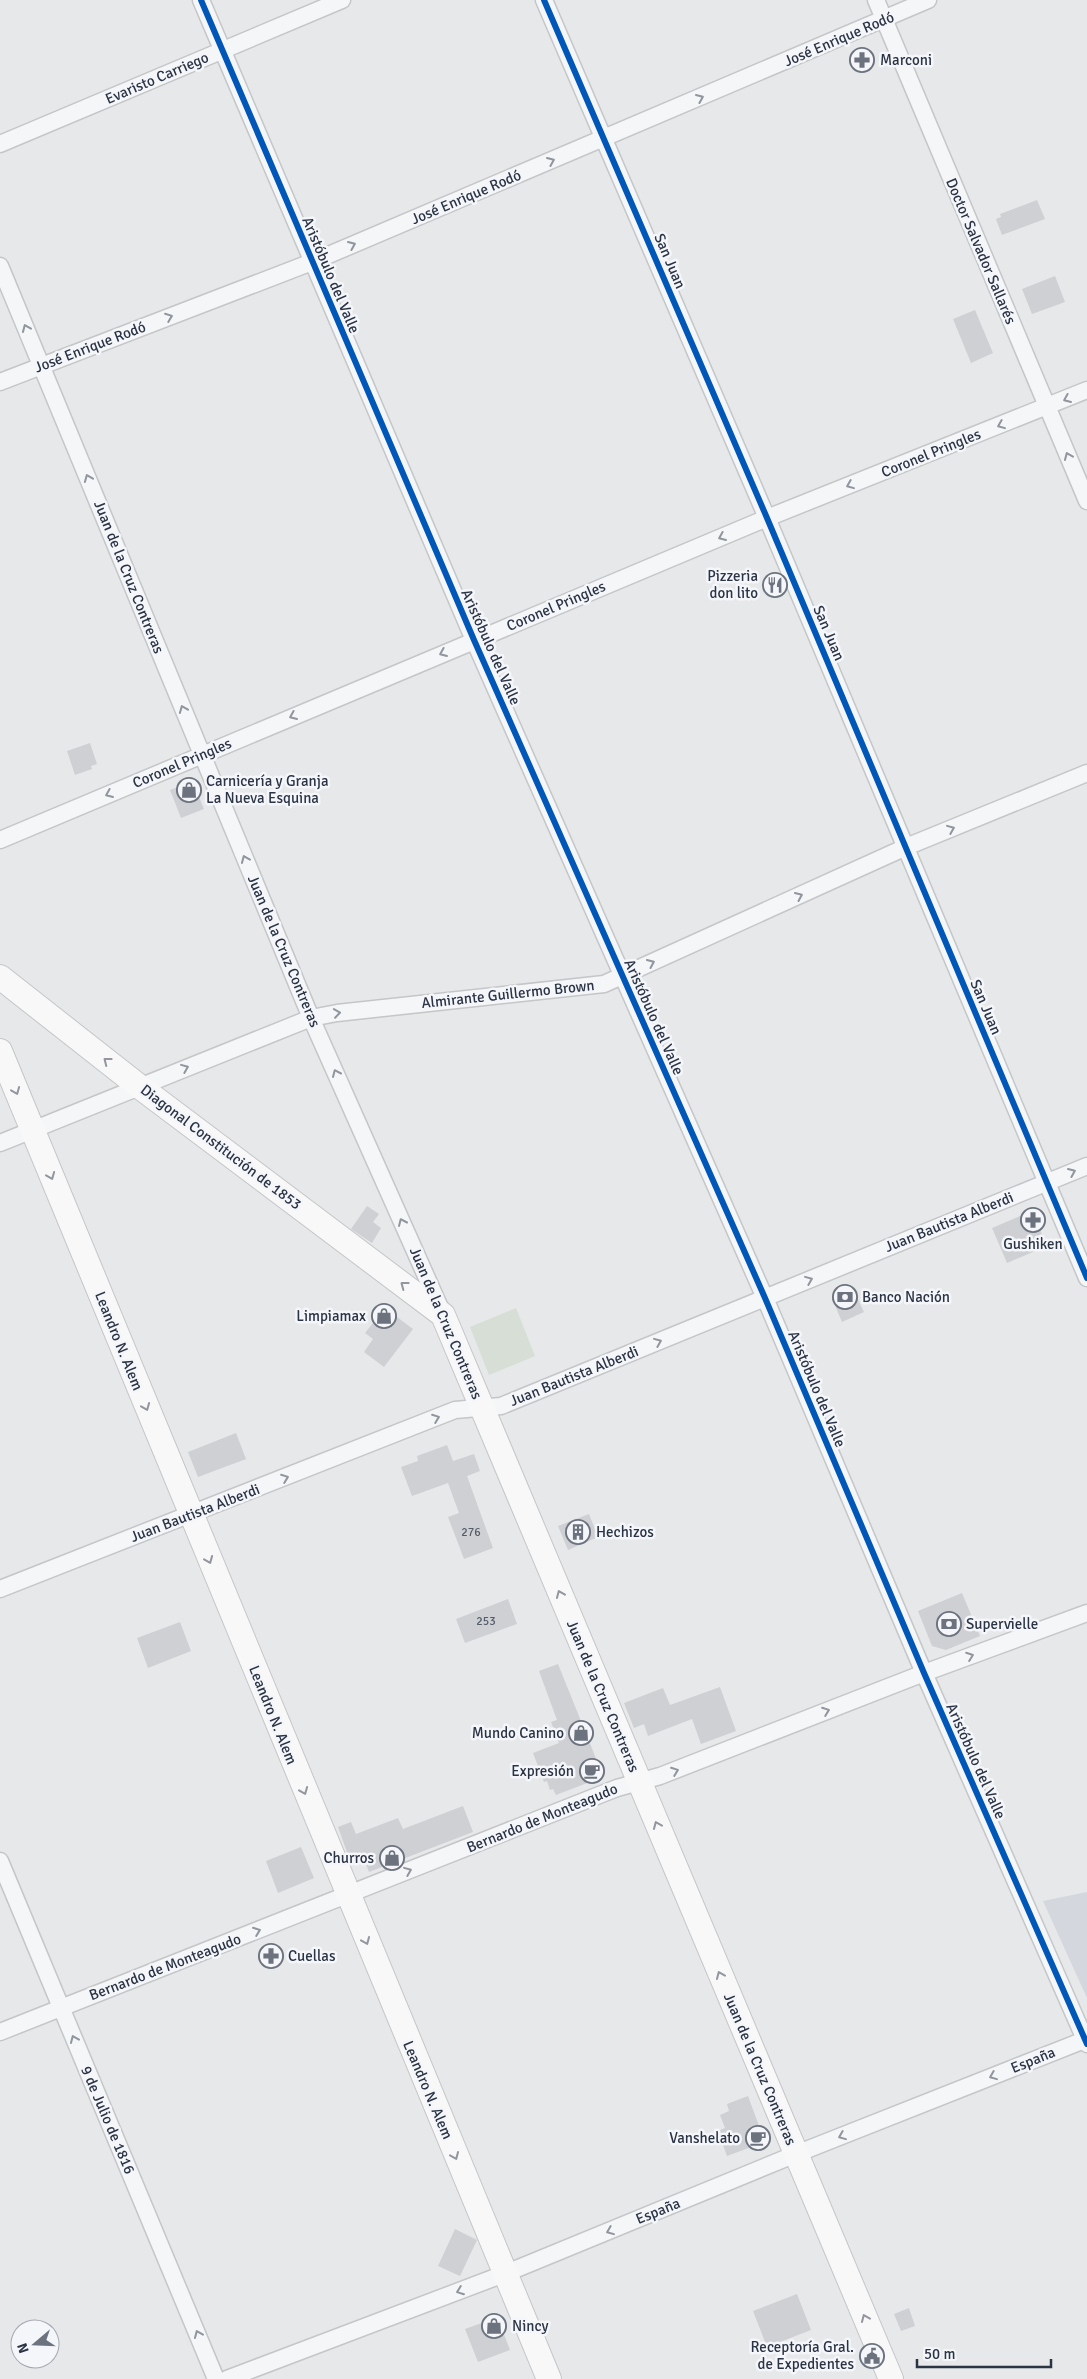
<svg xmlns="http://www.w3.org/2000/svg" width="1087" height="2379" font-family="Signika,sans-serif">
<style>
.built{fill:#d4d7dd}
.green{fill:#d6ded6}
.building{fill:#ced0d3}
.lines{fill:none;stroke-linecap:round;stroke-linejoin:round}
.street-casing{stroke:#c4c6c8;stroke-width:19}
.secondary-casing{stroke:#c4c6c8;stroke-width:26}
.street{stroke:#f5f6f7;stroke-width:16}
.secondary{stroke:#f8f8f8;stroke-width:24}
.cycleway-casing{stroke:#f4f6f9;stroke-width:9}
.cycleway{stroke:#0057b8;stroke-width:6}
.oneway{stroke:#90959e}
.oneway2{stroke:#92969e}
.labels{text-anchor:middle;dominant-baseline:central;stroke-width:5;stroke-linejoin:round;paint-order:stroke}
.number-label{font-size:12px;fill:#545c69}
.street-label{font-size:15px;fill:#2b3445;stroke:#f4f6f9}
.poi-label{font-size:15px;fill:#2b3445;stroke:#f4f6f9;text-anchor:start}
</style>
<rect width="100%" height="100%" fill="#e6e8ea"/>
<path class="built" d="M1087 1892V1998L1043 1901Z"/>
<path class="green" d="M516 1308 535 1356 489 1375 470 1327Z"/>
<path class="building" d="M1037 200 1045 219 1002 235 996 219 1001 217 1000 214Z
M1055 276 1065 302 1032 314 1022 289Z
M975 310 993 353 971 363 953 319Z
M90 743 97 764 91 766 92 769 75 775 67 751Z
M186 784 195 787 204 809 181 818 170 790Z
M367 1206 379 1214 373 1222 381 1228 372 1243 351 1229Z
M1032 1211 1047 1246 1007 1263 992 1228Z
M853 1289 864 1312 842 1322 832 1298Z
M385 1308 413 1329 384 1367 364 1352 373 1339 365 1333Z
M236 1433 246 1459 198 1477 188 1452Z
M447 1445 453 1461 474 1454 480 1471 467 1476 493 1548 464 1559 448 1517 459 1513 448 1483 412 1496 401 1467 418 1461 417 1456Z
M589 1514 598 1537 568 1550 558 1526Z
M962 1593 980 1636 946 1650 932 1646 918 1611Z
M508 1599 517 1624 465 1643 456 1619Z
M180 1622 191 1651 148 1668 137 1638Z
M558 1664 599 1766 595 1780 556 1795 553 1789 550 1790 547 1781 544 1782 533 1753 559 1743 551 1722 557 1720 539 1671Z
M720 1687 736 1731 701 1744 692 1719 648 1736 644 1724 634 1728 624 1703 663 1688 670 1705Z
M463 1806 473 1832 369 1872 364 1859 356 1863 353 1857 349 1858 338 1827 351 1822 356 1834 398 1818 403 1829Z
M301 1847 314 1878 278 1893 266 1861Z
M748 2096 765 2142 727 2156 718 2131 725 2128 720 2115 729 2111 727 2104Z
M455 2229 477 2240 460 2276 438 2266Z
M797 2294 811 2330 767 2347 753 2311Z
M909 2308 915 2326 901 2331 894 2314Z
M493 2319 500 2324 510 2350 478 2362 465 2329Z"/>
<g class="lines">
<defs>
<path id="street" d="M201 0 474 640 765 1298 924 1673 1087 2044
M544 0 767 518 1087 1278
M876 0 1087 501
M0 144 342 0
M0 266 311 1018 442 1312
M0 382 312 262 928 0
M0 840 767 518 1087 390
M0 1143 311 1018 337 1013 604 984 906 847 1087 773
M0 1589 455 1410 501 1406 1087 1166
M0 1861 216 2379
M0 2032 617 1788 660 1776 924 1673 1087 1613
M227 2379 504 2274 796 2154 1087 2039"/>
<path id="secondary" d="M0 977 140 1087 443 1315 891 2379
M0 1051 549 2379"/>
</defs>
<use href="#street" class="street-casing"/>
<use href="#secondary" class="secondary-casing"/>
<use href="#street" class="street"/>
<use href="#secondary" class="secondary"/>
<defs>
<path id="cycleway" d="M201 0 474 640 765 1298 924 1673 1087 2044
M544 0 767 518 1087 1278"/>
</defs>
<use href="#cycleway" class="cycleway-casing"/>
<use href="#cycleway" class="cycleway"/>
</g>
<defs><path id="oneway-chevron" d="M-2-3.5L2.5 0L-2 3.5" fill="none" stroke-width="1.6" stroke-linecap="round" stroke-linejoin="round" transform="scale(1.25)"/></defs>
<g class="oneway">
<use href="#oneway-chevron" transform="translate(700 98) rotate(-23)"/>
<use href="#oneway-chevron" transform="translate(551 161) rotate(-23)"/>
<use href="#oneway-chevron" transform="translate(352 245) rotate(-23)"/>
<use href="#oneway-chevron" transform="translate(169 317) rotate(-21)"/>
<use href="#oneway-chevron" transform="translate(26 328) rotate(-113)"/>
<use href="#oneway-chevron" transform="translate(1067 399) rotate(157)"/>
<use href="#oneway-chevron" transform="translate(1001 425) rotate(158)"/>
<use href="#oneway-chevron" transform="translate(1068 456) rotate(-113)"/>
<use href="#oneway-chevron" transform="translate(88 478) rotate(-112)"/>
<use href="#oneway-chevron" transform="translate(850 485) rotate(158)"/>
<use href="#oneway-chevron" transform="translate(722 537) rotate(157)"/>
<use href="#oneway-chevron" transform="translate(443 653) rotate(157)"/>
<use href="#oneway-chevron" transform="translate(183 709) rotate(-112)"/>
<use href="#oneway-chevron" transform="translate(293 716) rotate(157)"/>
<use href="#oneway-chevron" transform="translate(109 794) rotate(157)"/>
<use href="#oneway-chevron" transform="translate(951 829) rotate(-22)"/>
<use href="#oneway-chevron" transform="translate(245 859) rotate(-113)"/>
<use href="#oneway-chevron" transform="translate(799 896) rotate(-24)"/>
<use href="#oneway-chevron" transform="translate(651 963) rotate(-24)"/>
<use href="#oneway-chevron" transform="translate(337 1013) rotate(-8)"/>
<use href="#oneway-chevron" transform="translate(185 1068) rotate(-22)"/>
<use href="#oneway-chevron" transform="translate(336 1073) rotate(-114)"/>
<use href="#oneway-chevron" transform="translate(1072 1172) rotate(-23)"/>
<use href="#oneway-chevron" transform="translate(402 1222) rotate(-114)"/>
<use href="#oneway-chevron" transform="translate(809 1280) rotate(-22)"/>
<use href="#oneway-chevron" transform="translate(658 1342) rotate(-22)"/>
<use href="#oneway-chevron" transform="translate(436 1418) rotate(-21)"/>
<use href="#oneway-chevron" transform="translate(285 1478) rotate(-21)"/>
<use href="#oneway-chevron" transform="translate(970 1656) rotate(-20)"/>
<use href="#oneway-chevron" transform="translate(826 1711) rotate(-21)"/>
<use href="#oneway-chevron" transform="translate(675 1771) rotate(-21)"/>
<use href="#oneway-chevron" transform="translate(408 1871) rotate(-22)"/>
<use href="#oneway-chevron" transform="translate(257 1931) rotate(-21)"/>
<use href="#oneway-chevron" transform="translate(74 2039) rotate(-113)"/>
<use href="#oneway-chevron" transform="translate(993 2076) rotate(158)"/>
<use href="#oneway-chevron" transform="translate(842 2136) rotate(158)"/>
<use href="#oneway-chevron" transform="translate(610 2231) rotate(158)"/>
<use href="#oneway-chevron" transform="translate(460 2291) rotate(159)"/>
<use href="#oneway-chevron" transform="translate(198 2334) rotate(-113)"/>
</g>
<g class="oneway2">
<use href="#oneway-chevron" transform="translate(107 1061) rotate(-142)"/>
<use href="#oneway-chevron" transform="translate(16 1091) rotate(68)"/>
<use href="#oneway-chevron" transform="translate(51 1176) rotate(68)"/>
<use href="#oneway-chevron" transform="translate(404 1285) rotate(-143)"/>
<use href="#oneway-chevron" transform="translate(146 1407) rotate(68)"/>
<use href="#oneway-chevron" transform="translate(209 1560) rotate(68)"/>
<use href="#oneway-chevron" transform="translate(560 1594) rotate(-113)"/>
<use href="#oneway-chevron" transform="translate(304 1791) rotate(68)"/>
<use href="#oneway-chevron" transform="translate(657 1825) rotate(-113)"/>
<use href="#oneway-chevron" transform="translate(366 1941) rotate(67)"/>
<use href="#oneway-chevron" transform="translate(720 1975) rotate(-113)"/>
<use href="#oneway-chevron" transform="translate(455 2156) rotate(67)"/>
<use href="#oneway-chevron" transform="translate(865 2318) rotate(-113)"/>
</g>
<defs>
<symbol id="pharmacy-ring" viewBox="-11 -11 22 22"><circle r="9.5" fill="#f4f6f9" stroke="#6c737f" stroke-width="1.5"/><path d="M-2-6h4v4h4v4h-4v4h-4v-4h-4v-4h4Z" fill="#6c737f"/></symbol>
<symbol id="restaurant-ring" viewBox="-11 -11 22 22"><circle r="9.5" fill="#f4f6f9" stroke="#6c737f" stroke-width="1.5"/><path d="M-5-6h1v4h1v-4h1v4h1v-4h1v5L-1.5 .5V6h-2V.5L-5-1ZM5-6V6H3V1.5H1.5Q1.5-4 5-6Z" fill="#6c737f"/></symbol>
<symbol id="shop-ring" viewBox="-11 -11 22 22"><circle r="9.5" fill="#f4f6f9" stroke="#6c737f" stroke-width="1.5"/><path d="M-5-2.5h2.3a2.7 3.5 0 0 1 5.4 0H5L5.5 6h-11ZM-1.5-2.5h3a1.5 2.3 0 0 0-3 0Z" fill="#6c737f"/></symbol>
<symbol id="bank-ring" viewBox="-11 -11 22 22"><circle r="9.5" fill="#f4f6f9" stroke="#6c737f" stroke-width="1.5"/><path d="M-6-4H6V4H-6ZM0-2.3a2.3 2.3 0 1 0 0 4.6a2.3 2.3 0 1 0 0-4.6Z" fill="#6c737f"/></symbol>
<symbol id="building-ring" viewBox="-11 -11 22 22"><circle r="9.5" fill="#f4f6f9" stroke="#6c737f" stroke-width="1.5"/><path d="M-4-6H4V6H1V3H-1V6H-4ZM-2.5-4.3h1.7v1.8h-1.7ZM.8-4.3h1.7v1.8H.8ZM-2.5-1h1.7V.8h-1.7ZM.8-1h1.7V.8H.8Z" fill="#6c737f"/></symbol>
<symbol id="cafe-ring" viewBox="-11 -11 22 22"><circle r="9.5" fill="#f4f6f9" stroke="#6c737f" stroke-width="1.5"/><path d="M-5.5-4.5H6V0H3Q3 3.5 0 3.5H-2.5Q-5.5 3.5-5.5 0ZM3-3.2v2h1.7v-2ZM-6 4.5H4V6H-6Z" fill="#6c737f"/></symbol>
<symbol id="civic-ring" viewBox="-11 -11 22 22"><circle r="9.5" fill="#f4f6f9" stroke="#6c737f" stroke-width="1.5"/><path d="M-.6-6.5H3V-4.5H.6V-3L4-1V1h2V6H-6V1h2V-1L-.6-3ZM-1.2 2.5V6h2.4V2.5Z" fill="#6c737f"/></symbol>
</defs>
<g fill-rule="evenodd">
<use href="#pharmacy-ring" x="848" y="46" width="28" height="28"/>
<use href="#restaurant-ring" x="761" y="571" width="28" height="28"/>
<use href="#shop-ring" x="175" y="776" width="28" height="28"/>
<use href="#pharmacy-ring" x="1019" y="1206" width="28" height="28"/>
<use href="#bank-ring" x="831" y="1283" width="28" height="28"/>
<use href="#shop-ring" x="370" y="1302" width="28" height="28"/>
<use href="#building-ring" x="564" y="1518" width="28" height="28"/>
<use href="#bank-ring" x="935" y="1610" width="28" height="28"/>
<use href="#shop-ring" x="567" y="1719" width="28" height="28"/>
<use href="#cafe-ring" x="578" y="1757" width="28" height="28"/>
<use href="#shop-ring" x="378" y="1844" width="28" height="28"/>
<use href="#pharmacy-ring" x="257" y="1942" width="28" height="28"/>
<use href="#cafe-ring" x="744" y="2124" width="28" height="28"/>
<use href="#shop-ring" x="480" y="2312" width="28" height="28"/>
<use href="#civic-ring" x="858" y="2342" width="28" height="28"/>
</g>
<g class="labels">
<g class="number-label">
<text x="471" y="1532">276</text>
<text x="486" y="1621">253</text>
</g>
<g class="street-label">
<text transform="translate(839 39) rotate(-23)">José Enrique Rodó</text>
<text transform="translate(157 78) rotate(-23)">Evaristo Carriego</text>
<text transform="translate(466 197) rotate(-23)">José Enrique Rodó</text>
<text transform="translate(981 251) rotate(67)">Doctor Salvador Sallarés</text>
<text transform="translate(670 261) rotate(67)">San Juan</text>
<text transform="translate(331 275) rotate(67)">Aristóbulo del Valle</text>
<text transform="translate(90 347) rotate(-21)">José Enrique Rodó</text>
<text transform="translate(931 453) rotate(-22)">Coronel Pringles</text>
<text transform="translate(129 577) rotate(68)">Juan de la Cruz Contreras</text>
<text transform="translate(556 606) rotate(-23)">Coronel Pringles</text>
<text transform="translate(829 633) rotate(67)">San Juan</text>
<text transform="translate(491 647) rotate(66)">Aristóbulo del Valle</text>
<text transform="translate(182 763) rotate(-23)">Coronel Pringles</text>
<text transform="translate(284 951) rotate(67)">Juan de la Cruz Contreras</text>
<text transform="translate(508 994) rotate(-6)">Almirante Guillermo Brown</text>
<text transform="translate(986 1007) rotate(67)">San Juan</text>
<text transform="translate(654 1017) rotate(66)">Aristóbulo del Valle</text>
<text transform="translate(221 1147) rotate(37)">Diagonal Constitución de 1853</text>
<text transform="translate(949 1222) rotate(-22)">Juan Bautista Alberdi</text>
<text transform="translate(446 1323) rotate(67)">Juan de la Cruz Contreras</text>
<text transform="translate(119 1341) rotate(68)">Leandro N. Alem</text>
<text transform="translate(574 1376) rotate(-22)">Juan Bautista Alberdi</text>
<text transform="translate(817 1389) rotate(67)">Aristóbulo del Valle</text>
<text transform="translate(195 1513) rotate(-21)">Juan Bautista Alberdi</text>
<text transform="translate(603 1696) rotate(67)">Juan de la Cruz Contreras</text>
<text transform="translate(273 1715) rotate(68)">Leandro N. Alem</text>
<text transform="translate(976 1761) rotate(66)">Aristóbulo del Valle</text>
<text transform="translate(542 1818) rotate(-22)">Bernardo de Monteagudo</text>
<text transform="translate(165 1967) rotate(-21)">Bernardo de Monteagudo</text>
<text transform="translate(1033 2060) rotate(-22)">España</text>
<text transform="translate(760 2069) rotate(67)">Juan de la Cruz Contreras</text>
<text transform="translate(428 2090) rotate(67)">Leandro N. Alem</text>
<text transform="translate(108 2120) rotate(67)">9 de Julio de 1816</text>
<text transform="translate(658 2211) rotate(-22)">España</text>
</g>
<g class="poi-label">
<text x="880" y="60">Marconi</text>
<text x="758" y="576" text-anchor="end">Pizzeria<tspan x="758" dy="17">don lito</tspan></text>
<text x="206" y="781">Carnicería y Granja<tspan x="206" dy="17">La Nueva Esquina</tspan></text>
<text x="1033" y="1244" text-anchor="middle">Gushiken</text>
<text x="862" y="1297">Banco Nación</text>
<text x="366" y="1316" text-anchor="end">Limpiamax</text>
<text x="596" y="1532">Hechizos</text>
<text x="966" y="1624">Supervielle</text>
<text x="564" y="1733" text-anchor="end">Mundo Canino</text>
<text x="574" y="1771" text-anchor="end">Expresión</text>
<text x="374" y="1858" text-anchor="end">Churros</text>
<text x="288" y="1956">Cuellas</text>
<text x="740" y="2138" text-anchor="end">Vanshelato</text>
<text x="512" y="2326">Nincy</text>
<text x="854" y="2347" text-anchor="end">Receptoría Gral.<tspan x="854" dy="17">de Expedientes</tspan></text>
</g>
</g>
<g transform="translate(35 2344) rotate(251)"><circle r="24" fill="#f4f6f9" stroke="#a4a8b1"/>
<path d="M0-4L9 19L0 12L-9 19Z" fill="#6c737f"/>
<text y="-8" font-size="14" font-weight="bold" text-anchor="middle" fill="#2b3445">N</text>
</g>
<path d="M917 2359v8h134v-8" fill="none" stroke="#2b3445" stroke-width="2.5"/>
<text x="924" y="2359" font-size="15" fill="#2b3445" stroke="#f4f6f9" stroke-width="4" paint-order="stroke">50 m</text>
</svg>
